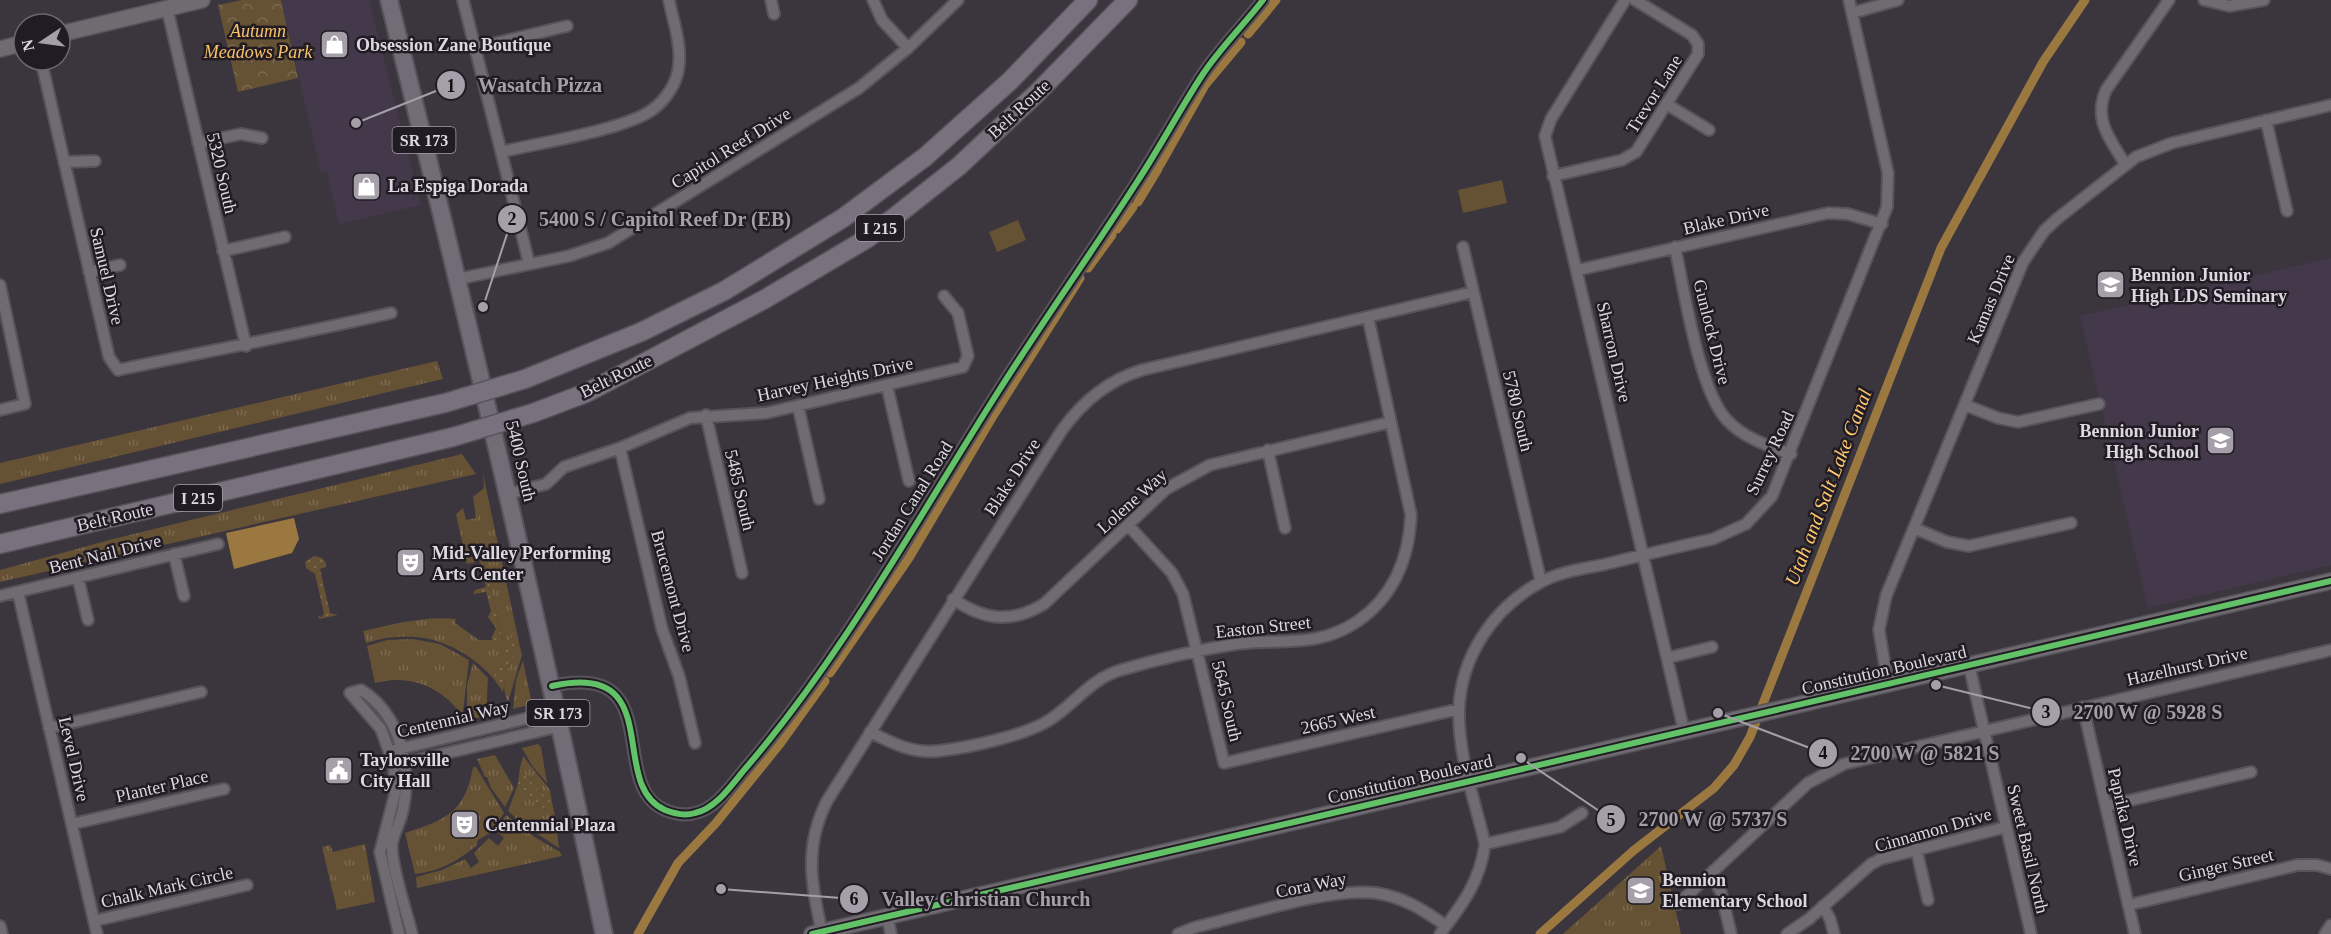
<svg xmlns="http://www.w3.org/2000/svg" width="2331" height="934" font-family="'Times New Roman',serif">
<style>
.built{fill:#44384b}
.grass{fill:url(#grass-tufts)}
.forest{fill:url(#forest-crowns)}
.garden{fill:url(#garden-dots)}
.pitch{fill:#655133}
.water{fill:#9b783f}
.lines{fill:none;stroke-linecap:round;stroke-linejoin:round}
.canal{stroke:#9b783f;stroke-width:9}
.street-casing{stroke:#57535a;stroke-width:14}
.secondary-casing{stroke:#57535a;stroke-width:18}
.primary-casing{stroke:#57535a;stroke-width:20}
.highway-casing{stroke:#57535a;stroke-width:21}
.street{stroke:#6f6b71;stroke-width:10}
.secondary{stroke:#6f6b71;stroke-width:15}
.primary{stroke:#716c75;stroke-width:16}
.highway{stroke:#79727e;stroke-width:18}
.highway-bridge-casing{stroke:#57535a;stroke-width:21;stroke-linecap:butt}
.highway-bridge{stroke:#79727e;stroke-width:18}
.cycleway-casing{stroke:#211c23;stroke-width:10}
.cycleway{stroke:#61c268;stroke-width:6}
.labels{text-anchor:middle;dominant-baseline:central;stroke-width:5;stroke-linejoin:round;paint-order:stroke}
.shield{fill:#211c23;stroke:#a59fa8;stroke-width:1.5}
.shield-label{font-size:16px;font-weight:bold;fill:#ddd7e1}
.park-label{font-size:18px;font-style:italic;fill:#f9c269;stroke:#211c23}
.poi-label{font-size:18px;font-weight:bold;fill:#ddd7e1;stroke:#211c23;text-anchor:start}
.street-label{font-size:18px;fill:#ddd7e1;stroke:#211c23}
.water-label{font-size:20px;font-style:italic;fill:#ffc86f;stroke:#211c23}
.leader{fill:none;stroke:#a49fa8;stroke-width:2}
.callout-dot{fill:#a49fa8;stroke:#211c23;stroke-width:2}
.mark-label{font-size:18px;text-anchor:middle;font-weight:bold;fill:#111}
.callout-label{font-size:20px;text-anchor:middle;font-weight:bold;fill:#a49fa8;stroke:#211c23;stroke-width:5;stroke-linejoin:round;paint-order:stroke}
</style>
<defs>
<pattern id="grass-tufts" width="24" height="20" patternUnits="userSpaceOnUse" patternTransform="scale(1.5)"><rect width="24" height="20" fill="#655133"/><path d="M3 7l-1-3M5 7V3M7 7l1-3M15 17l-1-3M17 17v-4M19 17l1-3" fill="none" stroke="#7b6950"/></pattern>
<pattern id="forest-crowns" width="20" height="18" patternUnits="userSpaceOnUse" patternTransform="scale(1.5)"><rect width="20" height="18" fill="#655133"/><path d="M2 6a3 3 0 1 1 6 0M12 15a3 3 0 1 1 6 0" fill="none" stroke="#7b6950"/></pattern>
<pattern id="garden-dots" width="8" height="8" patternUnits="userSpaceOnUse" patternTransform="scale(1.5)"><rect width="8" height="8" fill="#655133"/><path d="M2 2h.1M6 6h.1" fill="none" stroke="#7b6950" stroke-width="1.8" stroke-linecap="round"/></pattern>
</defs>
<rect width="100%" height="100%" fill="#3b363e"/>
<path class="built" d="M281 0H369L421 205 339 224 327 172 321 173Z
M2331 258V565L2148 608 2080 316Z"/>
<path class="grass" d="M437 361 443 379 0 484V463Z
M462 454 476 474 0 582V570L113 539Z
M483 474 516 628 494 679C460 641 415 627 366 643L363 631C395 624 424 616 456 619L455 623 479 640H503L484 560 467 564 456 514 463 508 466 520 476 518 473 497 484 488Z
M413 639 440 644 469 660 463 712C457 711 452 702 446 698 426 681 400 676 375 683L367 646 387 640Z
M519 643 522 655 508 702C498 683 510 660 519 643Z
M523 661 532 704 513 709 516 680Z
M473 663 488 678 486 716 467 720V685Z
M538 744 541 747 547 783 533 767 522 748Z
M495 755 514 788 505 807 491 788 487 777H485L477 759Z
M523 756 550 790 552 802 536 788 520 768Z
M473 767H476L504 813 490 833 478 840 477 845C460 860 438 872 415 874L405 833C445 820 465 813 473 767Z
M518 784 535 802 555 816 559 848 525 826 508 811Z
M506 815 533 836 560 852 562 856 417 888 416 877 442 870 465 859 471 868 479 862 474 853 489 838 498 846 504 838 496 830Z
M365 844 375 902 337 910 322 847 330 845 333 852Z
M1661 846 1681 934H1563Z"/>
<path class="forest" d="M242 0H281L298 78 238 92 218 5Z"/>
<path class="garden" d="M314 556 322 558 326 563V567L320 569 330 613 338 615 319 619 318 616 322 617 324 613 315 574 306 568 305 562Z
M484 560 503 640 499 642 491 639 496 628 488 617 491 611 486 592 473 594 475 590 486 587 480 561Z
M516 628 519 643 508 666 503 692 494 679 495 672Z
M520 768 536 788 552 802 555 816 535 802 518 784Z"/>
<path class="pitch" d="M1502 180 1507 203 1463 213 1458 190Z
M1018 220 1026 240 997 252 989 232Z"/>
<path class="water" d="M294 518 299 539 292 553 234 569 226 533Z"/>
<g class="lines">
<path class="canal" d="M1248 34 1276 0
M1160 165 1205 85 1241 42
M1138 202 1158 169
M1117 229 1133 207
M1088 268 1112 235
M830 673 909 558 993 416 1080 278
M638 934 678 863 716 823 779 745 825 681
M1540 934 1633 851 1714 788 1734 765 1750 737 1941 248 2043 62 2085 0"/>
<defs>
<path id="street" d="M463 0 529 263
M771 0 774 14
M873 0 882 20 908 48
M1625 0 1551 119 1545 136 1684 731
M2204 0 2229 6 2264 0
M167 8 246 346
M1852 13 1898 0
M475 48 567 26
M41 60 109 357 118 370C209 351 300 334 391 313
M1668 105 1709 130
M2266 120 2287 211
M198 143 241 134 262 138
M501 152C538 143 624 130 652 110 666 100 678 82 679 64 681 42 673 21 669 0
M64 162 95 161
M2125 164C2110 139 2093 120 2106 90L2169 0
M1553 176 1622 160 1636 152 1698 54V44L1692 35 1635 0
M1463 247 1541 582
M1675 247C1684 290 1699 389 1726 419 1743 438 1768 446 1791 454
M223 251 285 237
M1578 270 1828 213 1848 214 1882 224
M89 272 120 265
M458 279 569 256 608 243 859 88 908 48 958 0
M0 285 25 404 0 410
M887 386 909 481
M1965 405 1998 418 2018 422 2099 404
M798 406 819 499
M706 415 742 573
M620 448 662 629 679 676 695 743
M1268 450 1285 528
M508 494 546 484 564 467 620 448 690 418 766 413 963 367 968 356 958 313 944 296
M1128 525 1172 573 1183 594 1224 763 1459 709
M1914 528 1947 542 1969 546 2071 523
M174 554 184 596
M78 578 88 620
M18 592 97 934
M0 596 218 544
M953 599C984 620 1011 624 1044 604L1166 489 1210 465 1391 422
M1667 658 1712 647
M1969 665 2031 934
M1888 684 1879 630 1886 596 2023 262 2044 231 2058 218 2136 157 2172 143 2331 105
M552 686C669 660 606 785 665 810 675 814 685 816 695 813 716 809 732 784 745 769 844 654 917 519 998 392 1043 321 1092 252 1137 182 1160 147 1179 111 1201 77 1219 49 1243 26 1263 0
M350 693 361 690C400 714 412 767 403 809 401 821 394 832 392 844 390 863 407 913 412 934
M350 693 381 729 394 765 395 794 380 852 399 934
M2083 707 2135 934
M49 728 201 692
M870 732C892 743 913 754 938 751 967 748 1028 735 1051 719 1075 703 1092 678 1121 670 1158 659 1198 650 1236 644 1281 638 1317 649 1358 621 1394 596 1409 557 1411 515L1368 317
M395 750 558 711
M400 764 561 726
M2106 806 2251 772
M72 824 224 789
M1485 844 1560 827 1582 813
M1916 848 1928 900
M1711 874 1721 892 1731 934
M1678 904 1808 783 1844 764 2331 650
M2128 905 2298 865H2317L2331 869
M1823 906 1830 919 1834 934
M887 916 891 934
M94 921 247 885
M0 926 2 934
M822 932C811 885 804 846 827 801L1062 430C1083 401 1109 380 1142 370L1473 292
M1178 934 1196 927C1244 916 1329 887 1376 893 1403 897 1424 910 1446 926
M1440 934C1462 905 1480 882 1485 844 1475 801 1458 755 1459 711 1460 657 1494 607 1541 582 1559 572 1582 569 1602 565 1639 556 1676 547 1713 539L1746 524 1772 496 1887 207 1888 173 1849 0
M1787 934 1809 919 1871 864 1881 859 2006 827
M2325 934 2331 925"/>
<path id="secondary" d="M60 34 202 0
M0 49 24 43
M812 934 2331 581"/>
<path id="primary" d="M389 0C466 310 539 621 604 934"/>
<path id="highway" d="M525 379 641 332 724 291 843 218 925 157 1010 81 1088 0
M533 413 586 393 655 357 765 299 868 238 959 166 1037 93 1128 0
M0 504 445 403
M0 544 453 437"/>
</defs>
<use href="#street" class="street-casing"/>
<use href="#secondary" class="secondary-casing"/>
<use href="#primary" class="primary-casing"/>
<use href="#highway" class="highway-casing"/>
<use href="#street" class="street"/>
<use href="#secondary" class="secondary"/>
<use href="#primary" class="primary"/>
<use href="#highway" class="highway"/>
<defs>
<path id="highway-bridge" d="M445 403 525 379
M453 437 533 413"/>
</defs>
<use href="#highway-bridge" class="highway-bridge-casing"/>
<use href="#highway-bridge" class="highway-bridge"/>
<defs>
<path id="cycleway" d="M552 686C669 660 606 785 665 810 675 814 685 816 695 813 716 809 732 784 745 769 844 654 917 519 998 392 1043 321 1092 252 1137 182 1160 147 1179 111 1201 77 1219 49 1243 26 1263 0
M812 934 2331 581"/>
</defs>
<use href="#cycleway" class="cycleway-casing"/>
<use href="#cycleway" class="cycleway"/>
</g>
<defs>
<symbol id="shop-square" viewBox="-11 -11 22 22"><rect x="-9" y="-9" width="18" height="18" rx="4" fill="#a49fa8" stroke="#211c23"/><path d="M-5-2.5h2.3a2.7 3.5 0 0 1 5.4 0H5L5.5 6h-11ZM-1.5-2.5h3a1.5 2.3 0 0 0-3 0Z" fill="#fff"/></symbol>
<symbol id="school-square" viewBox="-11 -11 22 22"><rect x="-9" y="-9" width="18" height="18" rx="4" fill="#a49fa8" stroke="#211c23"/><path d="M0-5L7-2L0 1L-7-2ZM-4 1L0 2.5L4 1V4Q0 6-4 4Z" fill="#fff"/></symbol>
<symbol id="theatre-square" viewBox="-11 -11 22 22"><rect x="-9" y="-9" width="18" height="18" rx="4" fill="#a49fa8" stroke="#211c23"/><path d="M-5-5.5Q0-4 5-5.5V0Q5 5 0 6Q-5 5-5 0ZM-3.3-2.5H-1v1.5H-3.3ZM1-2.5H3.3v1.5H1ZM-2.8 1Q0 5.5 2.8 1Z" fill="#fff"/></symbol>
<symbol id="civic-square" viewBox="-11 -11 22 22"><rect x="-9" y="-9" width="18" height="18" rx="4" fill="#a49fa8" stroke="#211c23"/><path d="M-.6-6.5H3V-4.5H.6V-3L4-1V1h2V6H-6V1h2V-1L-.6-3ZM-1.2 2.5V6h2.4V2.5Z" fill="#fff"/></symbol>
</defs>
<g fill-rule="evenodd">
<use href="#shop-square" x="318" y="28" width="33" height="33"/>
<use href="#shop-square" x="350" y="170" width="33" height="33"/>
<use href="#school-square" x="2094" y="268" width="33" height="33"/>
<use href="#school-square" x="2204" y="424" width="33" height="33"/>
<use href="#theatre-square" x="394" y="546" width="33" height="33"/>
<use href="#civic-square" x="322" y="754" width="33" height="33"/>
<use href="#theatre-square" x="448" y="808" width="33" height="33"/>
<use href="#school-square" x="1624" y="874" width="33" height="33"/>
</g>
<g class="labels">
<g class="shield">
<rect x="392.5" y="127" width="63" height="26" rx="4.5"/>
<rect x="856" y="215" width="48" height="26" rx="4.5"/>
<rect x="174" y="485" width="48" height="26" rx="4.5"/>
<rect x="526.5" y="700" width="63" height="26" rx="4.5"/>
</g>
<g class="shield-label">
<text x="424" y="140">SR 173</text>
<text x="880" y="228">I 215</text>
<text x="198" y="498">I 215</text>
<text x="558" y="713">SR 173</text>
</g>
<g class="park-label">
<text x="258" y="31">Autumn<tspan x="258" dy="21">Meadows Park</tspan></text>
</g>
<g class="poi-label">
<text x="356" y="45">Obsession Zane Boutique</text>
<text x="388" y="186">La Espiga Dorada</text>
<text x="2131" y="275">Bennion Junior<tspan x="2131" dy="21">High LDS Seminary</tspan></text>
<text x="2199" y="431" text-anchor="end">Bennion Junior<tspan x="2199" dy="21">High School</tspan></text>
<text x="432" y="553">Mid-Valley Performing<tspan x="432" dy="21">Arts Center</tspan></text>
<text x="360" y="760">Taylorsville<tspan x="360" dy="21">City Hall</tspan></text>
<text x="485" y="825">Centennial Plaza</text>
<text x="1662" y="880">Bennion<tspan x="1662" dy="21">Elementary School</tspan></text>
</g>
<g class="street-label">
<text transform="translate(1654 94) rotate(-58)">Trevor Lane</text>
<text transform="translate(1019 109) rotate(-43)">Belt Route</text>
<text transform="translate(731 148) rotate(-32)">Capitol Reef Drive</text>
<text transform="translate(222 173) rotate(77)">5320 South</text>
<text transform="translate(1726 219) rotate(-13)">Blake Drive</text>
<text transform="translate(107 276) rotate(77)">Samuel Drive</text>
<text transform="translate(1991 299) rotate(-67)">Kamas Drive</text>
<text transform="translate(1712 332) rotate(76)">Gunlock Drive</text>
<text transform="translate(1614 352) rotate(77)">Sharron Drive</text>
<text transform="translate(616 376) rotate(-26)">Belt Route</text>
<text transform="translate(835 379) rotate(-12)">Harvey Heights Drive</text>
<text transform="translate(1518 411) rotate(77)">5780 South</text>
<text transform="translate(1770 453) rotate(-65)">Surrey Road</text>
<text transform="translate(521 461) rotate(77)">5400 South</text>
<text transform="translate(1012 477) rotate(-57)">Blake Drive</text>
<text transform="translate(740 490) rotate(77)">5485 South</text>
<text transform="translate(912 501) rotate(-58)">Jordan Canal Road</text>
<text transform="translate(1132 501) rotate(-42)">Lolene Way</text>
<text transform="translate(115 517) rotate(-13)">Belt Route</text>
<text transform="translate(105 554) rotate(-14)">Bent Nail Drive</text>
<text transform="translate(673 591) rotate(75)">Brucemont Drive</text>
<text transform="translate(1263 627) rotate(-6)">Easton Street</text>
<text transform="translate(2187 666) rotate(-13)">Hazelhurst Drive</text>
<text transform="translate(1884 670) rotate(-13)">Constitution Boulevard</text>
<text transform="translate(1227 701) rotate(77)">5645 South</text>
<text transform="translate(453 719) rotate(-13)">Centennial Way</text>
<text transform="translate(1338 720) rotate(-13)">2665 West</text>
<text transform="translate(74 759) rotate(77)">Level Drive</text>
<text transform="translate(1410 779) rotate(-13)">Constitution Boulevard</text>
<text transform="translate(162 786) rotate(-13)">Planter Place</text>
<text transform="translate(2125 817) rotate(77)">Paprika Drive</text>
<text transform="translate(1933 830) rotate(-16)">Cinnamon Drive</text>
<text transform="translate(2028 849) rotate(77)">Sweet Basil North</text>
<text transform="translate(2226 865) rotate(-13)">Ginger Street</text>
<text transform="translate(1311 885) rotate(-11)">Cora Way</text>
<text transform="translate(167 887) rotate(-13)">Chalk Mark Circle</text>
</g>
<g class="water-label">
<text transform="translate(1828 487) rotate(-69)">Utah and Salt Lake Canal</text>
</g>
</g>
<path class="leader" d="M356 123L451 85M483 307L512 219M1936 685L2046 712M1718 713L1823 753M1521 758L1611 819M721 889L854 899"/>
<g class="callout-dot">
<circle cx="356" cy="123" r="6"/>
<circle cx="483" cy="307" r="6"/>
<circle cx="1936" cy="685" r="6"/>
<circle cx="1718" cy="713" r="6"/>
<circle cx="1521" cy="758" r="6"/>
<circle cx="721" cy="889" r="6"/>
<circle cx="451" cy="85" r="15"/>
<circle cx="512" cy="219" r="15"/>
<circle cx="2046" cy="712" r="15"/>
<circle cx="1823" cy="753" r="15"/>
<circle cx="1611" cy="819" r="15"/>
<circle cx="854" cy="899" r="15"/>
</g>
<g class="mark-label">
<text x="451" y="92">1</text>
<text x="512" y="225">2</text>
<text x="2046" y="718">3</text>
<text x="1823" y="759">4</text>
<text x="1611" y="826">5</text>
<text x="854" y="905">6</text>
</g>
<g class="callout-label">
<text x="540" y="92">Wasatch Pizza</text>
<text x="665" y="226">5400 S / Capitol Reef Dr (EB)</text>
<text x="2148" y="719">2700 W @ 5928 S</text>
<text x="1925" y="760">2700 W @ 5821 S</text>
<text x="1713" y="826">2700 W @ 5737 S</text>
<text x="986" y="906">Valley Christian Church</text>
</g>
<g transform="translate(42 42) rotate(257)"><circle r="28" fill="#211c23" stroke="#6c676f" stroke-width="1.5"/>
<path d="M0-4.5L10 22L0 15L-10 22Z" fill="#a49fa8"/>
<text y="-9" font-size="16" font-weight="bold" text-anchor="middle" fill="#ddd7e1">N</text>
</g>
</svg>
